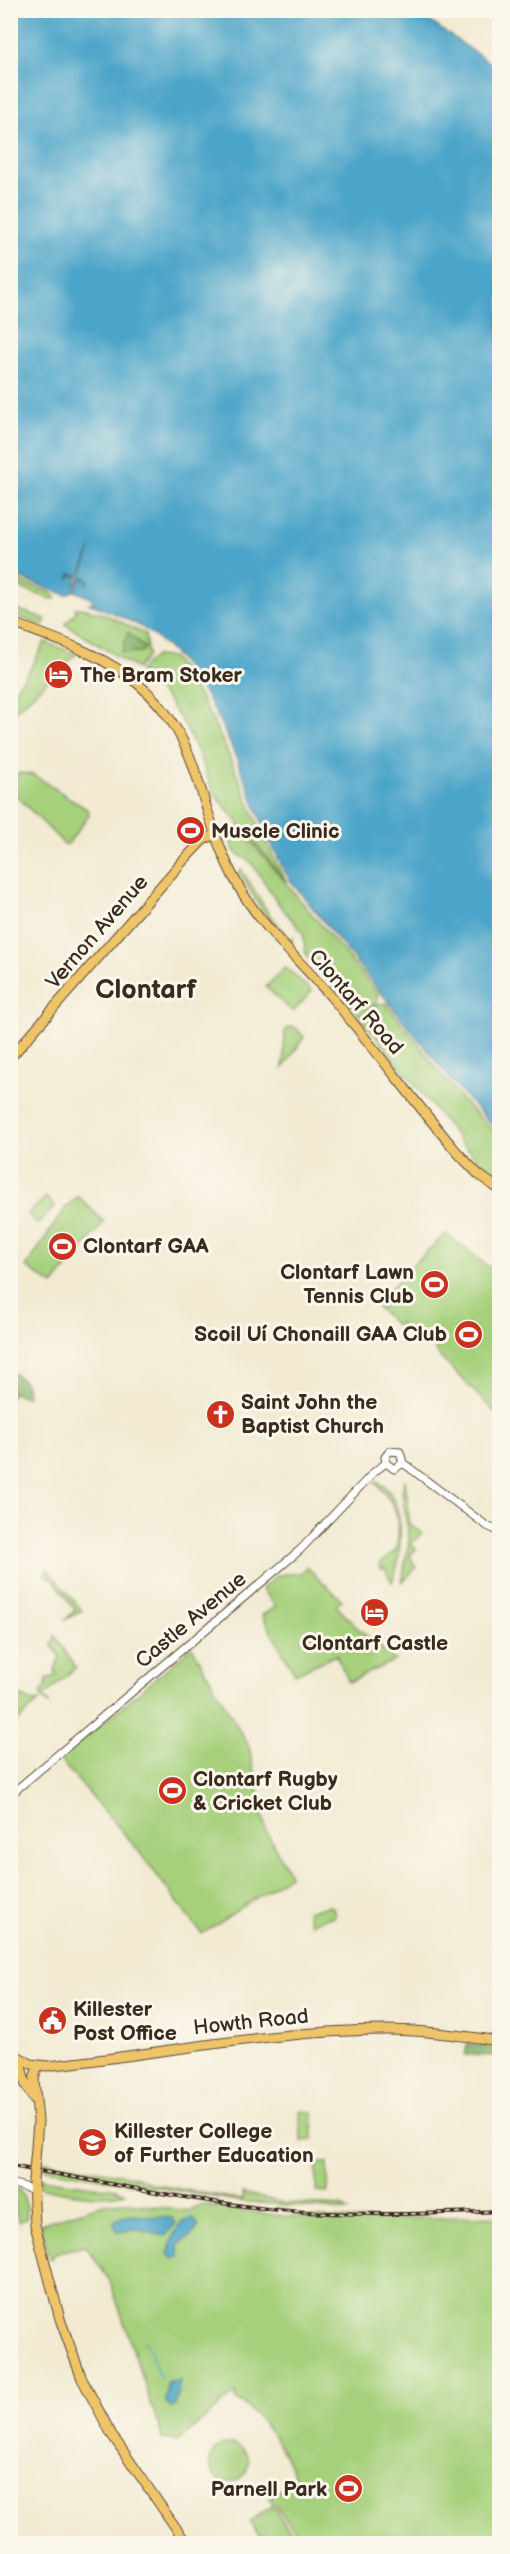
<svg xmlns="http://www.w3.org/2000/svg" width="510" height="2554" font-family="'Balsamiq Sans',sans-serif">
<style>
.green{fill:#a6d07c;stroke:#707d4d;stroke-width:1.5}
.forest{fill:#84b26c;stroke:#606e45;stroke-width:1.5}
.water{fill:#4ca4c9;stroke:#446774;stroke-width:1.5}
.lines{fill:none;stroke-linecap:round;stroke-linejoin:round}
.stream{stroke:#4ca4c9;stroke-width:1.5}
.minor-casing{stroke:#564739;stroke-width:9}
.major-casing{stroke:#564739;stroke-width:11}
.minor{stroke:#fff;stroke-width:7}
.major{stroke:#efc469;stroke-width:9}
.rail-casing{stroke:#3b2a1e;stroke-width:4}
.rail{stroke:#fbf7ec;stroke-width:1.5;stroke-dasharray:4.5;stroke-linecap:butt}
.major-bridge-casing{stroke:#564739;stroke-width:11;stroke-linecap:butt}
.major-bridge{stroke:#efc469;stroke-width:9}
.labels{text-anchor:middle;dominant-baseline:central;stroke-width:6;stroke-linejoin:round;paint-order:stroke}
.poi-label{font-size:21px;font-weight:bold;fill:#3b2a1e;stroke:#fbf7ec;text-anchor:start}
.street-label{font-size:21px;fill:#3b2a1e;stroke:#fbf7ec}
.district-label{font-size:27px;font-weight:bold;fill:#3b2a1e;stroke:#fbf7ec}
</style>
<rect width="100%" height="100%" fill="#fbf7ec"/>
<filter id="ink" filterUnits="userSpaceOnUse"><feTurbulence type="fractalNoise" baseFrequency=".0167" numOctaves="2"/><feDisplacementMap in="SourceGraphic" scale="12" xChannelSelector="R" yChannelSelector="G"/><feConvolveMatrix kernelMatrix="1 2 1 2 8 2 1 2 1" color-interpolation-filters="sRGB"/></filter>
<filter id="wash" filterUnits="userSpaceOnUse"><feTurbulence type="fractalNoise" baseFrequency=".008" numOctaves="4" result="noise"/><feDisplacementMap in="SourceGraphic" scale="24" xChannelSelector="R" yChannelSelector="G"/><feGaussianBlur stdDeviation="1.35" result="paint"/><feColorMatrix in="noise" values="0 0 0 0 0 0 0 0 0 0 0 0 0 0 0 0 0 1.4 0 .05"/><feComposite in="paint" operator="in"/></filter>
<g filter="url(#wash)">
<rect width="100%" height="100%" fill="#f2ead1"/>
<path class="green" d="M18 581 52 593 56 598 50 599 20 588Z
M10 607 46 619 43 626 11 614Z
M75 608C99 608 124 624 145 634L148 656 137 669 65 624 76 612Z
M45 642 76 654 14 712 11 708V694L29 671Z
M155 656 172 657C227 724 244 808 287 882L213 792 197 750 183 723 165 697 139 671Z
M20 773 34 775 88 810 89 815 68 844H64L11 790V778Z
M239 827 378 993 377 1002 360 1016 306 956 303 933 278 903 251 862 235 852 229 839Z
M241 869 269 914 290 939 293 938 291 943 262 910 238 872Z
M285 967 312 991 293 1012 266 987Z
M386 1003 462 1100 499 1136V1180L464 1146 361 1018 378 1004Z
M290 1027H295L304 1037 283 1068 285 1031Z
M78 1196 104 1222 53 1285 26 1267 66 1207Z
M46 1197 55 1207 37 1224 28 1214Z
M446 1234 490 1268 499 1257V1416L439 1356 434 1347 436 1332 424 1346 400 1323 397 1326 376 1306 407 1270Z
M405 1479 410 1524 422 1533 411 1544 416 1549 410 1556 416 1568 402 1582 409 1539 402 1493Z
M374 1481C408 1490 403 1559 392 1582L384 1567 381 1569 379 1564 396 1550C403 1518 396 1505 374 1481Z
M307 1567 342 1600 336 1605 353 1624 395 1660 349 1682 336 1655 295 1674 262 1615 276 1607 262 1589 277 1575 301 1573Z
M47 1569 82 1610 65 1620 75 1610 54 1580 45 1575Z
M55 1636 76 1667 43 1697 50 1705 42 1698 41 1693 46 1686 47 1678 56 1676 55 1669 60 1656 52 1645Z
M192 1647 249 1747 266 1831 290 1875 202 1934 133 1844 60 1760Z
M21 1696 32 1702 39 1701 13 1726 11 1723V1707Z
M329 1906 333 1908 335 1916 310 1923 307 1911Z
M300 2111 313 2112V2140L301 2141Z
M46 2162 138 2177 152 2184 243 2200V2193L284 2203 341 2206 348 2211 238 2201 41 2168Z
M316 2163H328V2192L316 2191Z
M40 2179 115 2189 125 2193C98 2200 67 2193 39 2187Z
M10 2186C28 2191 25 2203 27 2219L19 2221 11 2196Z
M122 2202 189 2211 202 2205 282 2216 360 2220 499 2216V2543H305L269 2498 295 2480C287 2451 261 2414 236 2399V2393L177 2441 163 2439 110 2281 86 2246 57 2252 50 2259 40 2224 104 2204Z
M210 2463a19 19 0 1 1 38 0a19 19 0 1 1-38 0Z
M272 2506 299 2543H265L249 2522Z"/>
<path class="forest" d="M128 632 145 648 141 652 121 653Z
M11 1372C22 1378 29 1384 26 1397L13 1393 11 1396Z
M467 2044 499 2048V2056L465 2055Z"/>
<path class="water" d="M11 10 415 11 499 69V1132L461 1092 290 880C242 799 229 687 146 630 128 618 108 611 88 603H92L93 599 75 591 80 578 87 581V585L89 580 81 577 91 549 79 576 71 573 69 579 71 575 78 577 73 591 66 595 11 575Z
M130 2215 172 2218 176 2223 165 2236 134 2229 118 2232 114 2225 116 2219Z
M193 2218 199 2226 192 2235 178 2245 179 2258 173 2259 168 2254C173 2239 174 2221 193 2218Z
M180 2381 175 2406 171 2408 166 2402 167 2383Z"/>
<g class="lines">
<path class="stream" d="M144 2340C155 2351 152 2367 161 2379"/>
</g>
</g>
<g filter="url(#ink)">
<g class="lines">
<defs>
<path id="minor" d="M386 1463 394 1469 403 1463
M10 1795 300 1550 374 1472 386 1463 385 1457 390 1451 400 1452 403 1463 487 1526 500 1532
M10 2183 32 2189"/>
<path id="major" d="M10 622C100 655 166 677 197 777 211 822 222 864 249 903 273 938 305 966 333 999 375 1049 414 1101 456 1151L478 1174 500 1190
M10 1058 182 862 203 840 214 835
M10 2052 31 2064 47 2066C160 2054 272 2030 386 2030 424 2030 462 2036 500 2041
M19 2058 26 2086 33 2098
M35 2160 38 2121 34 2079 38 2066
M33 2180 35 2225 60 2319 82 2379 112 2435 187 2544"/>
</defs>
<use href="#minor" class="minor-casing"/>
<use href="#major" class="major-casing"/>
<use href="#minor" class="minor"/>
<use href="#major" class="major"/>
<defs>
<path id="rail" d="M10 2166C103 2181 196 2203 290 2211 360 2216 430 2214 500 2211"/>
</defs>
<use href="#rail" class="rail-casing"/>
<use href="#rail" class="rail"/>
<defs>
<path id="major-bridge" d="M33 2180 35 2160"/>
</defs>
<use href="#major-bridge" class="major-bridge-casing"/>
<use href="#major-bridge" class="major-bridge"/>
</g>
</g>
<defs>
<symbol id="hotel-disc" viewBox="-11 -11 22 22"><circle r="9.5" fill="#c8321e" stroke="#fbf7ec"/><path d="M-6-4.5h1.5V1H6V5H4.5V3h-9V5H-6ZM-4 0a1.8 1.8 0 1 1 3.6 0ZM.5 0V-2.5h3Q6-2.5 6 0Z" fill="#fff"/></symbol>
<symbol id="stadium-disc" viewBox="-11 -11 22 22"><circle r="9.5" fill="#c8321e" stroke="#fbf7ec"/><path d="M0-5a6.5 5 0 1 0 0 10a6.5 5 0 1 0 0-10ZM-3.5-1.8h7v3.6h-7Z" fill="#fff"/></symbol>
<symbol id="church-disc" viewBox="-11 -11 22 22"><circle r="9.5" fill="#c8321e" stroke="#fbf7ec"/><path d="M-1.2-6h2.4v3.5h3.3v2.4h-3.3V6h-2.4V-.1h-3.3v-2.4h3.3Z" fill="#fff"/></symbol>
<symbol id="civic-disc" viewBox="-11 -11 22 22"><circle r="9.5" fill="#c8321e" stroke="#fbf7ec"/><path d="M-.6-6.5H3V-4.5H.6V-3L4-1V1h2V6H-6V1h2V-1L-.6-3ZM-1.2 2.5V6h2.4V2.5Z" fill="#fff"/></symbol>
<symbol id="university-disc" viewBox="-11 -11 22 22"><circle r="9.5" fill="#c8321e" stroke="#fbf7ec"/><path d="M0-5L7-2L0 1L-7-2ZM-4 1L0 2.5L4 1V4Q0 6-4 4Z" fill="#fff"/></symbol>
</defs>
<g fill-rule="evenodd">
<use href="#hotel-disc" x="42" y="658" width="33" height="33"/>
<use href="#stadium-disc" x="174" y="814" width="33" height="33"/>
<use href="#stadium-disc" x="46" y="1230" width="33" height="33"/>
<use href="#stadium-disc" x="418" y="1268" width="33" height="33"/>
<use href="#stadium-disc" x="452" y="1318" width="33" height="33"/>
<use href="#church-disc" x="204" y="1398" width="33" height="33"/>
<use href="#hotel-disc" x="358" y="1596" width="33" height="33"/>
<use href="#stadium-disc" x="156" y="1774" width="33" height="33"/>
<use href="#civic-disc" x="36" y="2004" width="33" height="33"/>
<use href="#university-disc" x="76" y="2126" width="33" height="33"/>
<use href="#stadium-disc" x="332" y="2472" width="33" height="33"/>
</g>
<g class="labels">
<g class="poi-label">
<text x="80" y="675">The Bram Stoker</text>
<text x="211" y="831">Muscle Clinic</text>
<text x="83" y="1246">Clontarf GAA</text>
<text x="414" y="1272" text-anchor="end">Clontarf Lawn<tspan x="414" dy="24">Tennis Club</tspan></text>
<text x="447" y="1334" text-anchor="end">Scoil Uí Chonaill GAA Club</text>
<text x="241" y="1402">Saint John the<tspan x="241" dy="24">Baptist Church</tspan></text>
<text x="375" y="1643" text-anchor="middle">Clontarf Castle</text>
<text x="193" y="1779">Clontarf Rugby<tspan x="193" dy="24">&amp; Cricket Club</tspan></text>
<text x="73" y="2009">Killester<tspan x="73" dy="24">Post Office</tspan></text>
<text x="114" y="2131">Killester College<tspan x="114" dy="24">of Further Education</tspan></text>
<text x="327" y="2489" text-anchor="end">Parnell Park</text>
</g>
<g class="street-label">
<text transform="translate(97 932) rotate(-49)">Vernon Avenue</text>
<text transform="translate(356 1002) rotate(49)">Clontarf Road</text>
<text transform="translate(191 1620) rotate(-40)">Castle Avenue</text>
<text transform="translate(251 2022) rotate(-6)">Howth Road</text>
</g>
<g class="district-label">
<text x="146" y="990">Clontarf</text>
</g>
</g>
<rect width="510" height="2554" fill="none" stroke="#fbf7ec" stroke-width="36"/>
</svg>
